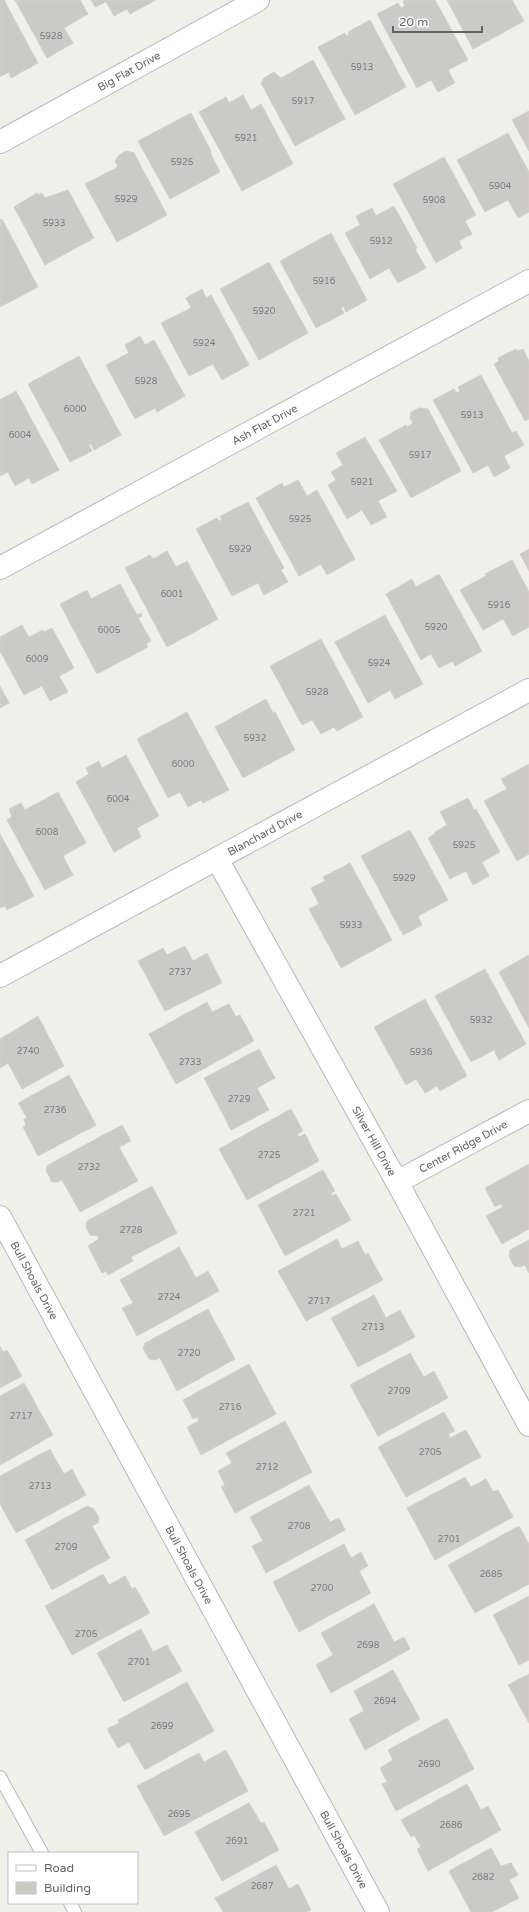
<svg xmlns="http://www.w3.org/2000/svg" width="529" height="1912" font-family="'Varela Round',sans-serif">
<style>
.building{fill:#cccac5;stroke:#d6d1c6}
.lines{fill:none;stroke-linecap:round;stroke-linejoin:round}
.service-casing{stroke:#b5b8bc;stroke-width:14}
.minor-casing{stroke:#b5b8bc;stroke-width:24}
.service{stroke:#fff;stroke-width:12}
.minor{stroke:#fff;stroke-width:22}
.labels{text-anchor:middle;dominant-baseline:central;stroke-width:3;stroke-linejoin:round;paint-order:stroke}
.number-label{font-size:9px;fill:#7a7d7f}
.street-label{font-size:11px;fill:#5f6368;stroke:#fff}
</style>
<rect width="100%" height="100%" fill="#f1efe8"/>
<path class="building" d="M0 0H4L38 63 11 78 9 72 0 77Z
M15 0H80L88 14 64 28 73 43 47 58Z
M91 0H156L130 14 127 9 114 16 106 2 95 7Z
M405 0H435L468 60 448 70 455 83 438 92 431 80 417 88 377 14 398 3 401 8 405 6 403 1Z
M447 0H512L524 21 473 49Z
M370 20 406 87 355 115 318 47 345 33 346 36 349 34 348 32Z
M313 60 345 119 295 146 261 83 264 78 274 72 281 78Z
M243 95 251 110 261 104 293 164 242 191 199 112 226 97 229 103Z
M529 111V151L512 120Z
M191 113 211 151 210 152 220 172 170 199 138 141Z
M508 133 529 172V212L518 218 508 200 485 212 457 160Z
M126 151 134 153 167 215 117 242 85 184 118 167 115 161 118 156Z
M444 157 476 215 465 221 472 234 459 241 462 248 436 263 393 184Z
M68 190 94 238 45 265 14 207 37 193 38 195 42 193 45 198Z
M394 206 417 248 415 249 426 268 398 283 389 268 370 279 345 233 360 225 356 216 372 208 376 216Z
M2 219 38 287 0 307V220Z
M331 233 367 300 346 312 343 306 341 308 344 313 316 328 280 261Z
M269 262 308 333 259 360 220 289Z
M202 289 206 298 211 295 249 365 222 380 213 364 189 376 161 323 191 308 186 298Z
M140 336 145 345 154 340 185 396 157 412 155 408 135 419 106 365 129 353 125 345Z
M516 349 517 351 523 349 529 361V419L525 421 494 364 499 361 498 358Z
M79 356 121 435 94 450 91 444 89 445 92 451 70 462 28 384Z
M481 375 512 433 516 431 524 445 504 456 510 468 494 477 488 465 473 473 433 400 454 389 457 393 460 391 458 387Z
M16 391 59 470 32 484 29 478 15 486 8 472 0 476V400Z
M419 408 428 409 461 471 411 498 379 440 406 425 407 427 413 423 410 418 411 412Z
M365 437 397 491 378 501 387 517 371 525 362 510 347 519 328 485 336 480 331 472 343 465 336 453Z
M298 480 307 496 317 490 355 559 327 575 321 564 299 576 256 498 282 483 284 487Z
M248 502 284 568 281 570 288 582 264 595 258 583 232 596 196 529 217 518 219 521 222 520 220 516Z
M529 549V571L520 554Z
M167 551 176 567 187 561 218 619 167 647 125 568 150 555 153 559Z
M512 560 529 592V627L513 636 503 619 483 630 460 590 486 576 485 574Z
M439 574 482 651 455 666 453 661 439 668 431 654 421 660 386 594 412 579 416 587Z
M120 584 137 615 141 613 142 616 138 618 151 641 146 644 148 647 97 674 60 604 87 590 91 599Z
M385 615 423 684 395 699 390 690 368 703 335 642Z
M22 625 29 637 43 630 44 632 52 628 74 668 59 676 68 692 50 701 42 686 24 695 0 651V637Z
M321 639 363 717 337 731 334 727 321 734 312 720 302 725 270 666Z
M0 686 9 703 0 708Z
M266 699 273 713 275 712 295 750 243 778 215 727Z
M187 712 229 790 203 803 201 800 188 807 180 792 168 798 137 739Z
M126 755 159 816 137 828 141 837 114 852 76 782 89 774 86 768 99 761 102 768Z
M529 764V854L517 861 484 801 507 789 501 779Z
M58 792 86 843 63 856 73 875 45 890 7 820 12 817 9 809 21 803 25 810Z
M468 798 474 810 476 809 500 852 482 862 489 876 473 885 466 871 450 879 428 838 435 834V832L447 825 440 812Z
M410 830 448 900 418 916 422 925 403 935 361 856Z
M0 834 34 896 7 910 5 906 0 908Z
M350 863 392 940 341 968 309 909 319 904 311 888 325 881 323 877Z
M185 946 193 961 207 953 222 983 165 1011 138 961 163 948 167 955Z
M529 955V1028L499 972Z
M485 969 526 1044 499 1060 494 1050 471 1062 435 996Z
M425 999 467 1076 440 1091 437 1086 425 1093 416 1079 406 1085 374 1027Z
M207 1002 212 1012 229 1004 236 1017 240 1015 254 1041 176 1084 149 1034Z
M38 1016 64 1066 22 1089 8 1063 0 1068V1039Z
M259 1049 275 1078 257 1088 269 1110 231 1130 204 1078Z
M69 1075 96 1125 38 1156 23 1127 26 1125 24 1119 27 1118 18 1103Z
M291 1109 303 1131 297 1134 299 1137 305 1134 319 1161 247 1200 219 1149Z
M122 1125 131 1141 119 1147 138 1181 80 1212 62 1180 58 1182H52L46 1170 48 1165Z
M529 1164V1229L502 1244 486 1216 503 1207 501 1204 495 1207 485 1188Z
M323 1170 335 1191 331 1193 332 1196 336 1194 351 1220 285 1256 258 1205Z
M152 1186 177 1233 131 1257 133 1261 108 1275 106 1271 102 1273 88 1246 99 1239 98 1236 90 1235 86 1227 87 1221Z
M337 1239 342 1249 358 1241 365 1255 368 1253 383 1280 306 1321 278 1271Z
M529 1240V1273L525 1265 520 1267 514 1266 509 1256 510 1250Z
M179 1247 196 1278 208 1271 219 1291 137 1336 122 1308 133 1303 120 1280Z
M374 1295 386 1318 400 1310 415 1337 358 1367 331 1318Z
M208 1309 235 1359 177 1391 160 1358 155 1360 149 1359 143 1348 145 1343Z
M0 1346 3 1352 7 1350 22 1376 0 1388Z
M410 1353 424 1377 434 1371 448 1398 378 1436 350 1385Z
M249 1364 276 1414 201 1455 187 1427 199 1421 197 1417 193 1419 183 1400Z
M24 1383 53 1435 0 1465V1396Z
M444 1412 455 1431 448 1434 450 1438 466 1430 481 1457 406 1497 378 1447Z
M285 1421 312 1472 235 1513 221 1487 225 1485 218 1471 232 1463 226 1453Z
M50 1449 64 1474 72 1469 86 1495 16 1533 0 1504V1476Z
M465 1477 471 1487 486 1479 493 1492 498 1490 513 1517 435 1560 407 1508Z
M309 1485 330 1522 339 1518 345 1530 266 1573 252 1546 263 1541 250 1517Z
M87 1506 94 1509 99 1518 98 1523 92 1526 110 1558 52 1590 25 1540Z
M519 1526 529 1544V1584L475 1613 448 1565Z
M344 1544 351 1558 361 1552 368 1566 359 1571 371 1593 299 1632 273 1582Z
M103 1574 109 1585 125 1576 132 1589 135 1587 150 1613 72 1655 45 1606Z
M529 1596V1660L519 1665 493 1615Z
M374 1604 394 1642 404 1637 410 1649 331 1693 316 1665 333 1655 321 1633Z
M141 1629 153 1652 167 1645 182 1671 124 1702 97 1653Z
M393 1670 420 1719 365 1750 349 1719 364 1711 354 1691Z
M529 1674V1723L508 1685Z
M187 1682 214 1731 145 1770 129 1742 118 1748 107 1729 119 1723 118 1720Z
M447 1718 474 1769 396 1811 382 1784 387 1782 380 1768 393 1760 388 1750Z
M226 1750 248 1791 164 1836 137 1786 199 1753 204 1762Z
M467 1784 481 1810 488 1806 501 1830 428 1871 417 1849 421 1847 414 1835 411 1837 401 1820Z
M249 1803 261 1823 264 1822 279 1850 222 1881 195 1832Z
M491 1848 501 1866 511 1863 518 1875 509 1880 519 1898 492 1912H471L449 1871Z
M276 1865 289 1889 298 1884 311 1910 307 1912H223L215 1898Z"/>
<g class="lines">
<defs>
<path id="service" d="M0 1777 42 1853
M70 1903 75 1912"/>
<g id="minor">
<path id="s1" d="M0 142 258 0"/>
<path id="s2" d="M0 568 529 281"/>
<path id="s3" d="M217 859 397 1182 529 1425"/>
<path id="s4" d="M0 976 529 690"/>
<path id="s5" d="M397 1182 529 1111"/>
<path id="s6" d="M0 1217 378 1912"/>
</g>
</defs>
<use href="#service" class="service-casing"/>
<use href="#minor" class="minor-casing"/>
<use href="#service" class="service"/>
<use href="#minor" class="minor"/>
</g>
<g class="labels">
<g class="number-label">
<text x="51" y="36">5928</text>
<text x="362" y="67">5913</text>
<text x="303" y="101">5917</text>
<text x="246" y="138">5921</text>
<text x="182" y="162">5925</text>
<text x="500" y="186">5904</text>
<text x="126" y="199">5929</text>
<text x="434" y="200">5908</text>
<text x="54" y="223">5933</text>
<text x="381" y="241">5912</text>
<text x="324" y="281">5916</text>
<text x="264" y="311">5920</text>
<text x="204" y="343">5924</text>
<text x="146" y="381">5928</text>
<text x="75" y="409">6000</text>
<text x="472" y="415">5913</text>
<text x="20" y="435">6004</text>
<text x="420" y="455">5917</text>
<text x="362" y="482">5921</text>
<text x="300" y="519">5925</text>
<text x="240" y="549">5929</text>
<text x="172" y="594">6001</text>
<text x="499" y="605">5916</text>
<text x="436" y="627">5920</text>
<text x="109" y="630">6005</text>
<text x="37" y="659">6009</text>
<text x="379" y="663">5924</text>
<text x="317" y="692">5928</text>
<text x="255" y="738">5932</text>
<text x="183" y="764">6000</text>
<text x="118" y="799">6004</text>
<text x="47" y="832">6008</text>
<text x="464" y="845">5925</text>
<text x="404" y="878">5929</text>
<text x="351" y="925">5933</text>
<text x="180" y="972">2737</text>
<text x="481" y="1020">5932</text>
<text x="28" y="1051">2740</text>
<text x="421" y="1052">5936</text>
<text x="190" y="1062">2733</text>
<text x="239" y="1099">2729</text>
<text x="55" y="1110">2736</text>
<text x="269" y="1155">2725</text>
<text x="89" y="1167">2732</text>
<text x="304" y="1213">2721</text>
<text x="131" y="1230">2728</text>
<text x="169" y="1297">2724</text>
<text x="319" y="1301">2717</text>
<text x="373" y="1327">2713</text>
<text x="189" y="1353">2720</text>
<text x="399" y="1391">2709</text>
<text x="230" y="1407">2716</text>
<text x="21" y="1416">2717</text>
<text x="430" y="1452">2705</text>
<text x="267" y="1467">2712</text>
<text x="40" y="1486">2713</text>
<text x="299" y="1526">2708</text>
<text x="449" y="1539">2701</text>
<text x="66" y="1547">2709</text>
<text x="491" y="1574">2685</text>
<text x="322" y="1588">2700</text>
<text x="86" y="1634">2705</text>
<text x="368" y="1645">2698</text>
<text x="139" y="1662">2701</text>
<text x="385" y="1701">2694</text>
<text x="162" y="1726">2699</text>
<text x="429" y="1764">2690</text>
<text x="179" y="1814">2695</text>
<text x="451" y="1825">2686</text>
<text x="237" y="1841">2691</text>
<text x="483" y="1877">2682</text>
<text x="262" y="1886">2687</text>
</g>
<g class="street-label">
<text stroke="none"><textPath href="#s1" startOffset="147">Big Flat Drive</textPath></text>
<text stroke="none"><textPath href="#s2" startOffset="301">Ash Flat Drive</textPath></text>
<text stroke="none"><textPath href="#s4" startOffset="301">Blanchard Drive</textPath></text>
<text stroke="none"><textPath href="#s3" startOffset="323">Silver Hill Drive</textPath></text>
<text stroke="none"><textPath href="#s5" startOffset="75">Center Ridge Drive</textPath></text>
<text stroke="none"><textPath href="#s6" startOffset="72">Bull Shoals Drive</textPath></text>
<text stroke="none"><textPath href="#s6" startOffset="396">Bull Shoals Drive</textPath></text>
<text stroke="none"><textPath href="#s6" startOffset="720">Bull Shoals Drive</textPath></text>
</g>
</g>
<rect x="8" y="1852" width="130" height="52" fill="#ffffff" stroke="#bfc1c3"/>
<rect x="16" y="1865" width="20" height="6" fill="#ffffff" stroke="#bfc1c3"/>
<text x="44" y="1872" font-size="12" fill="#5f6368">Road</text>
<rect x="16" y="1882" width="20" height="12" fill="#cccac5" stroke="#bfc1c3"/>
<text x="44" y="1892" font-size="12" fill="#5f6368">Building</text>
<path d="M393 26v6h89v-6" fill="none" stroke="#5f6368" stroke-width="2"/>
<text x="399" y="26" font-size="12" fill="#5f6368" stroke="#ffffff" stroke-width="3" paint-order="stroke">20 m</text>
</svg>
